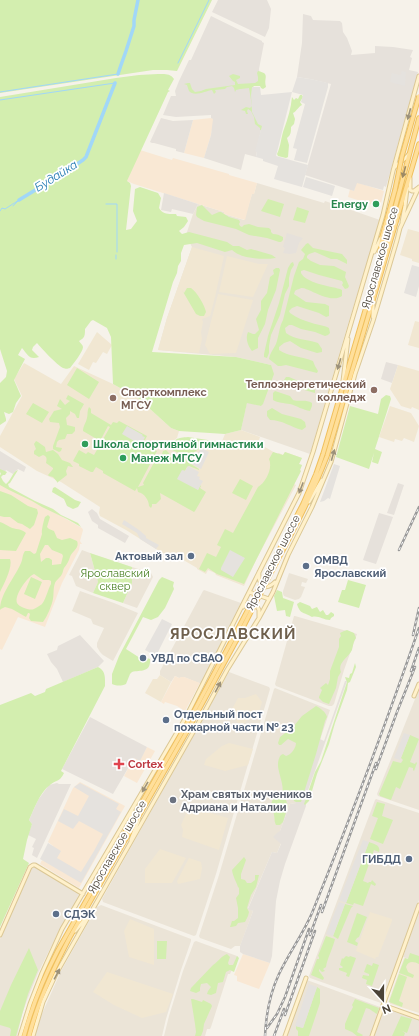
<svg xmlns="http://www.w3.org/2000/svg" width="419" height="1036" font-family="Raleway,sans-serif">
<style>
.residential{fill:#ebe4d7}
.commercial{fill:#f9e8d4}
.industrial{fill:#e6e1db}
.education{fill:#f1e7d2}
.green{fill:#d3eeaf;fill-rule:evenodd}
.parking{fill:#e5e2de}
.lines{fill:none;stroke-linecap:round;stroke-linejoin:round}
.stream{stroke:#a1d7f8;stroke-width:1}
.river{stroke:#a1d7f8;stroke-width:3.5}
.secondary-casing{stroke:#dbc795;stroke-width:5}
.primary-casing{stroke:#f0c05d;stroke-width:5.5}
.secondary{stroke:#fff1cb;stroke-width:3}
.primary{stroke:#ffdf9a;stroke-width:3.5}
.rail-casing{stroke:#999;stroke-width:2.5}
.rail{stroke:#fff;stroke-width:1;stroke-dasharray:3;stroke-linecap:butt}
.primary-bridge-casing{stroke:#f0c05d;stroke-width:5.5;stroke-linecap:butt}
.primary-bridge{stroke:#ffdf9a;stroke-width:3.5}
.oneway{fill:#9c917a}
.oneway2{fill:#9c8964}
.leisure-dot{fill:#2e9e5b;stroke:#fff;stroke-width:1.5}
.education-dot{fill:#8d6e63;stroke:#fff;stroke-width:1.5}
.service-dot{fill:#5c6f8a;stroke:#fff;stroke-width:1.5}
.health-dot{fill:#e0444e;stroke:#fff;stroke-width:1.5}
.worship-dot{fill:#6b7280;stroke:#fff;stroke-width:1.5}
.labels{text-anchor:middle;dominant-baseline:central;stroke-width:3.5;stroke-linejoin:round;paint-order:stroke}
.leisure-label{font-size:11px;font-weight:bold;fill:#27864d;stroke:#fff;text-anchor:start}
.street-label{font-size:11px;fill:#4b4337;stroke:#fff}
.education-label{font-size:11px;font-weight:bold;fill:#785e54;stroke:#fff;text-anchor:end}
.service-label{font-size:11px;font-weight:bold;fill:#4e5e75;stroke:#fff;text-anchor:start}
.park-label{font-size:11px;fill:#477f21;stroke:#fff}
.health-label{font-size:11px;font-weight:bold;fill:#be3a42;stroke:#fff;text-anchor:start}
.worship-label{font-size:11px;font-weight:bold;fill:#5b616d;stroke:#fff;text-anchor:start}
.water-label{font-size:12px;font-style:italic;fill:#2179b2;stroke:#fff}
.district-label{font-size:15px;font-weight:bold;letter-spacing:1px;fill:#6f604d;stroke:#fff}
</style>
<rect width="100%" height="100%" fill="#f6f2ea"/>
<path class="residential" d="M257 183 324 203 325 201 380 220 346 331 310 454 241 430 247 402 261 406 271 365 236 357 158 350 167 318 192 247 186 235 193 214 198 204 224 212V214L244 220 252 194H254Z
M82 550 90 553 98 582 93 593 76 586 72 576 69 575Z
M132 567 151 573 153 577 137 608 123 603 132 583Z
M289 573 308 579 306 583 302 582 301 586 305 587 301 597 299 599 295 600 284 596 283 594V591Z
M204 590 241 603 201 684 184 677 179 678 175 676 171 682 160 675V671L203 591Z
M80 591 114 603 138 613 113 661 103 655 100 652 97 647V643L104 628 93 624 91 619 72 611Z
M294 616H295L357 634 344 670 334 704 332 706H329L276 686 275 684Z
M229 672 269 687 270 689 216 874 196 935 194 936 103 902 102 899Z
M275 688 330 710 307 779 296 803 290 804 280 831 281 843 277 853 272 852 248 908 253 911 242 941 240 946H235L231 949 200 938 199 936 219 875 274 689Z
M419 689V810L378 796 377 794Z
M376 799 419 813V900L382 1002 381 1003 310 978 309 976 375 800Z
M32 867H36L78 894 79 896 62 925 38 973 27 1000 22 1014 17 1036H0V939Z
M101 905 191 939V941L181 970 166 1019 162 1036H35L41 1016 61 971 97 907Z
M419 911V963L403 957Z
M196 941 237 956 238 957 230 974H228L211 1027 210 1029H207L205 1036H164L169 1016 183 971 194 942Z
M307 980 380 1007 371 1036H287Z
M385 1007 419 1020V1036H374L384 1009Z"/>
<path class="commercial" d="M211 118 214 119 211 135 204 158 184 153 193 120Z
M140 150 172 160 173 158 229 174V175L257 183 254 194H252L245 220 224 214V212L134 184 127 181Z
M356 182 384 191 380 207 348 197 350 189 354 191Z
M0 484 45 507 82 528 83 530 80 541 82 544H80L79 550 62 583 45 627 18 617 2 650 0 649Z
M175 676 179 678 181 677H184L200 683 185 711 177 706 165 702 164 704 161 702Z
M147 747 155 751 137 783 124 776 134 758 140 760Z
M80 782 125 806 79 888 40 864 42 860 44 861 53 846 48 842 73 788Z
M243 954 270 963 259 989 237 981V976L234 975Z"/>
<path class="industrial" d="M218 0H267L271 9 269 28 265 37 212 12Z
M303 14 311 16 313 20 340 21 342 23 343 32 347 38 352 51 351 55 375 53V46L393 47 413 50 410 57 412 58 409 70 418 72 386 187 384 186 383 190 357 183 354 191 305 175 331 84 310 79 297 77 302 43Z
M211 16 262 41V42L264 43 259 69 261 84 252 85 262 126 256 151H257L256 157 245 154 241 170 204 158 211 135 213 119 211 118V115L176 117 163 115 171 96H176L175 91 179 81 189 60H191Z
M161 118 173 121 193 120 184 153 176 151V149L154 143H152L150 142Z
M164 193 198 204 193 214 172 209 171 212 161 210Z
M287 233 303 238 299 243 296 253 290 254 283 253 285 248 283 247Z
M386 362 398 365 392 383 381 379Z
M0 451 26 467 24 472 18 469 13 474 6 470 5 472H0Z
M398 483 404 485 394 515 387 513Z
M92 509 97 513 100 519 129 536 125 543 98 528V525L92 521 88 512Z
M379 513 393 517 376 564 363 560Z
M80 635 104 661 98 667 63 682 57 669 51 662 47 654 57 650 58 646Z
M345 681H347L305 799 306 806 285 864 280 881 276 901 272 956 270 963 243 954 240 952V946L253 911 248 909 272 852 277 853 281 844 273 837 277 833 280 831 290 804 296 803V795L320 739 324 741Z
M90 717 147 747 140 761 134 758 113 794 62 769Z
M57 783 59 784H71L37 858 32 855 34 848 32 847 36 839 28 835 32 824 29 820 38 800 49 785Z"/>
<path class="education" d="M408 229 419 232V263L412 261V259L400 255Z
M192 247 224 256 215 297 210 316 202 319 203 322 201 332 202 339 199 353 158 350 167 318Z
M227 256 259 264H268L253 297 219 292Z
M218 294 253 300 236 353 210 354 205 345Z
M415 321 419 322V348L408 345Z
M97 332 112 345 107 354 103 352 96 363 93 362 89 370 78 364Z
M24 363 61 384 74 366 113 384 138 398 171 428 179 431 177 438 173 441 172 450 187 457 202 447 220 446 225 434 241 430 260 437 258 443 277 454 279 453 283 455 285 452 302 458 299 464 302 465 300 470 301 471 294 484 296 485 256 560 244 586 216 575 215 573 208 570 206 574 197 569V568L180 558 178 561 156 549 126 530 100 516 99 513 100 507 61 482 37 471 0 447V436L22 396 14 379Z
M398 365 419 371V410L412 407 411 409 401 406 390 389Z
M390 406 411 413 419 426 414 442 404 438 402 441 395 439 394 442 379 437Z
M160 675 171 682 161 702 145 693 153 679H157Z
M256 694 262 702 259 712 246 721 245 723H238L231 711 238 698H245Z
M229 743 253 749 248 765 225 771 204 765 206 759 222 746Z
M189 807 228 818 219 850 182 837 183 830 181 825Z
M160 849 186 858 172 883H145V869Z
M189 858 201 862 202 868 200 879 178 884 177 881Z
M370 912 392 919V921L378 957H376L375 959 356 951Z
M130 919 154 929V965L129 957 124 931Z
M404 958 419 963V1013L388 1003Z
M107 972 173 994 166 1012 142 1018 114 1005 93 992Z"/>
<path class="green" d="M0 0H212L177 71 167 70H153L0 93Z
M258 71C271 74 263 77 266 87L263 89 261 88 260 86H254L252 88 264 126 262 130H260V128L255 124 254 117 251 111 248 109 247 111 248 114H246L245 111 241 110 246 107 250 108 252 106 249 88 241 89H240L236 90 235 92 234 88 232 86 227 87 225 89 215 90 216 92 214 94 212 90C206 91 194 97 189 91 189 91 187 85 187 85L184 84 188 83H190L192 89 195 92 201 91 206 89 235 85V82L233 81 229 76 233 74 240 76V78L236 80 238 84 255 83 258 81V77L257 73Z
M158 74C164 74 170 73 174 79L168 90 170 91 168 92 127 181 130 183 131 186 126 230 131 229 137 221 133 211 135 189 140 187 158 193 161 198 159 208C163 215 169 214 176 214L177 216 186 217 188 221 184 227 179 231 182 234 189 232 227 242 233 246H239L247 250 251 249 272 255 276 258C264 260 241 259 232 250L225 252 197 243 184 245 181 253V261L178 266 177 273 173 282 152 352 236 357 271 365 274 374 263 404 261 406 247 403 241 430 225 434 179 431 171 428 138 398 113 384 111 337 107 328 93 320 91 321 85 329C85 335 85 338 79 341 80 343 83 345 83 347 83 352 73 364 70 368 67 369 66 369 63 368 57 365 42 349 37 343L33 347 32 350 39 357C29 360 28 355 22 348L18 355 25 359 14 380 21 396 16 403 13 412 9 414 4 412 6 419V421L0 425V383L6 377 7 371 0 349V97L116 78 139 75Z
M300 95H302L303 97 300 102 302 105C298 107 297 111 293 113L295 119 294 124 291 127C291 132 291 135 287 138L289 145 288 157 286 158 278 156 277 154C281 146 281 137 284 129 288 118 291 108 292 97L294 100 296 98 298 99Z
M268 199 284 204 280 217 261 211Z
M202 205 212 215 219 212H221L229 217 239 220 240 222 239 224 240 226 242 227 244 225 249 224 258 227 269 228 271 230V232L273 234C277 234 279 235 283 237V240L281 242H279L267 238 249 235 236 229 204 221 197 217 196 215 197 207Z
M297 207 309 211 305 223 293 220Z
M308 243 313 248 342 254 347 260V264L337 259H331L315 252 309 254 307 256V258L311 261 320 265 334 266 346 272 345 277 349 286 348 288 345 289 342 285 343 283 342 281 319 275 304 270 301 271V273C306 283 329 286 340 289L342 290V296C334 302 319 295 311 291 308 290 305 288 302 288 301 288 296 290 295 291L294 294 306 302 325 304 329 306V316L326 317 319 313 297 306 292 308 289 311 290 313C297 318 305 321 312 323 318 325 324 325 329 328L330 333 328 335 325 336 315 332 301 329 292 325H289L285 328 286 333C295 340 307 339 318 343L322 349V352L317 353 301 348 290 341 284 343 279 347V350C289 357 302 356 313 361L315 366 318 371 317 373 286 365 281 366H278L269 359C270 353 273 350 276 344 279 336 279 327 283 320L294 276 299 262 303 259 305 254 301 250 306 244Z
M293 262 294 265 291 270 289 278V286L285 294 280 315 271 335 269 346V353L267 358 264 357V354L268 336 279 303 288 268 291 263Z
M276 268H279L280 270 276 290 268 310 265 324 258 338V348L252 351C248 346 245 338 248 332L253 334H255L259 330 256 319 261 310V301L267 293 270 277 274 274 273 270Z
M187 288H191C197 292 205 306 206 312L204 316H200L196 314 182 290 184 293Z
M77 368 99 382 89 399 67 385Z
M286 377H289L296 380 310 382 312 384 313 389 315 390V393L301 389 288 383H282Z
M275 391 290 396 293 400C300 402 306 399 312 403V406L310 411C303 410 297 406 290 404 284 403 278 403 273 400V393Z
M68 395 84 404 80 411 79 418H77L75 414 70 411V414L66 418 67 425 75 427V431L72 434H67L65 439 59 440 57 442 56 447 62 448 61 451 59 452 53 449V446L60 427 59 423 50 422 49 419 54 411 62 409 57 406 60 399 65 405 70 401 66 399Z
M386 395 390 396 391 399 375 449 382 452 378 464 372 462 374 453 369 469 336 457 350 406 378 414 381 399Z
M33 403 49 412 42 423 26 414Z
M89 407 91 409V413L111 425 113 422 117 423 119 421 121 422 147 436 143 444 157 451 138 487 144 485 143 483 158 455 162 454 163 451 166 450 168 452 170 455 178 456 180 458 189 459 192 457H194L191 464 199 469V470L189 466 187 467 185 471 183 470 198 490 200 485 201 486 200 488 206 492 195 511 194 512 160 493 161 499 156 504H152V506L151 508 149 506C149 500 144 493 138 492L137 488 135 491 103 473V471L96 467 93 472H91L79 466V464L73 461 79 450 86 454 88 452 94 455 110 427 108 426 100 441 83 431C83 426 86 423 87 418 88 414 87 411 89 407Z
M272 408 282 414 301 419 305 422 306 427 302 430C291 427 282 420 270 420L267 416V411Z
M188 437 221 442 220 446 202 447 187 457 172 450C172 438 178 438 188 437Z
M36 441 38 442 45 447 46 452 53 450 58 454 62 460 70 463 73 467H72L68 466 66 471 67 475 58 482V483L53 477 49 476 48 475 53 469V468L46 463C47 459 47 456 43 455L39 457 34 454V451L36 449 34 444Z
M273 452 283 455 285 452 302 458 299 464 302 465 300 470 301 471 244 584 217 574 208 568 205 572 199 569 207 553 216 557 221 547 217 545 225 529 233 533 258 487C266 482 273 468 269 459Z
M0 469 7 472 5 475H3L1 477 3 481 6 484C11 481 12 472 18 470L10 483 8 484 9 487 35 501 53 509 61 515 78 523 81 527 67 519 42 507 32 501 9 490 0 485V475L1 474 0 472Z
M240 479 253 486 246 500 232 493Z
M55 487 75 500 81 502 78 507 73 509 67 506 64 499 52 492 53 488Z
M0 491 11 495 28 506 37 509 38 513 34 525 30 529 22 524 18 523 10 517H4L0 516Z
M48 515 50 517 47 527 49 529 54 531 57 538 62 540 70 538 77 541C80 548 72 551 70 557 69 561 67 564 64 568 63 570 63 572 62 574 60 578 56 580 55 583 53 588 54 594 53 599 52 605 47 617 43 622L31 621 29 618 30 614 29 613H28L26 617 12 609 5 607 1 609 0 610C0 594 14 579 21 563 23 559 22 555 25 551H30L34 554 36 553 42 534C41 532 44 519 45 517 46 516 47 516 48 515ZM45 545H48L52 550 62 554 63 556 61 564 52 565V560L49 558H46L41 562 40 554ZM34 574 43 580H49L51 581V584C48 589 46 599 42 604 41 605 36 608 34 609 30 611 19 607 17 603 14 596 27 577 34 574Z
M0 522C4 523 6 525 10 527 16 530 21 528 26 533L16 551 0 550Z
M90 553 132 567V583L123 603 93 593 98 582Z
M0 559H10C13 567 4 584 0 592Z
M31 577 42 582 35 599 24 594Z
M162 577 174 582 173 586 174 589 165 608 158 617 151 620 143 617 126 649 140 658 144 657 150 659C151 673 141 670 132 672L130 674 126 684C121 686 117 686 112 684V674L119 656 159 580Z
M348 580 366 585 359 608 338 602 342 590H345Z
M277 590 282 592 283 598 294 602 290 617 286 616 285 610 277 611 274 596Z
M300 602 310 606 312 609 317 607 320 612 323 610 326 615H328L331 612 334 614V616L331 618 330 620C323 620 318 615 312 617 305 612 300 615 297 604Z
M347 630 354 633 356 638C353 642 353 646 352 650 348 658 337 663 341 672L338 677 336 688 329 704 323 702 319 698V697L322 690 320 688 326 683 328 685 330 679V671L339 647V639L341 636 340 633 344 631Z
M355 663 356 667 350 682 348 683 347 690 335 723 329 744 317 774 309 801 305 805 304 804 315 772 321 761 347 682 346 680 345 677 349 678 350 674 352 673Z
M98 667C106 671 105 678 105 686L61 771 64 773C59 783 57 779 50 785 40 792 34 809 29 820L32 824 27 840 23 859 29 863 0 927V705L31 693 35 696 45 692 46 689Z
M316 706C320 708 326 712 327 717L325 721 316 754 301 802H296L294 801 292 795 290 794 286 796V800L288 806 283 822 280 825H276C274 821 275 819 274 815 273 807 269 807 273 799 292 798 277 774 278 764 278 761 279 757 281 755L283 754 286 756C291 755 296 748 296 743L288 739 281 745H279L278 743 280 737 293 727 302 716Z
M410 735 419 739 410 762 415 764 416 762 417 763 414 771 413 770V768L409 767 400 789 396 787 391 800 380 796 379 794 393 761 401 763 403 760 401 758Z
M377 802 385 804 382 816 393 820 383 844 370 839 378 818 372 816Z
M369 842C374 844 381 845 379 852L374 850 363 881 368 883 369 882H371L372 880 376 884 375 886 371 884 363 906 354 903 353 905 346 903Z
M244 857 246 860 241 874V879L245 880 247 883H251L255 880V875H259L256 887 251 895 247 908 249 912 248 916 245 922 238 923 236 926 231 927H230L232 921H234L238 918V908L236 898 239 894V888L238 887C236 881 233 877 232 870Z
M345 904 353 906 351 908 338 939 333 936Z
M357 913 367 917 359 937 357 938 355 941 358 943 357 946 347 942Z
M326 936 335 939C333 948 327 959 326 967L323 969 325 971 322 972 319 969V971L322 975 324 978 323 980 311 975 317 959H319V957L318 956Z
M157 941H167L166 959H157Z
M29 948 38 970 28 994 16 1036H10L11 1030 10 1028 0 1025V1011L11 985Z
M410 953 419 956V964C414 962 409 960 406 967L408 972 414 975 413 978 399 973 405 958 408 959Z
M227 954 230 957 228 963 229 965H233L237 956 239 958 234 972 230 970 226 972 223 982 218 983 216 993 211 995 207 994 208 991 211 987 207 983 201 984 200 988V991L196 993 190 991 191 988 213 965C218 962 221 956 227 954Z
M346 956 349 957 350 956 356 958 349 977 346 976 347 973 339 970V968H342L343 967 340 965 342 958 343 959Z
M373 963 379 965 372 986 366 984 367 980 362 978 363 975 369 976V974L364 972 367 964 372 966Z
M399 974 407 977 399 1001 403 1003 402 1007 389 1002Z
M317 987 320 989V1003L309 1036H298V1031L296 1029V1026L303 1028Z
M191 999H193L202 1002 203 1000 211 1004 212 1006 204 1024 203 1031 201 1036H195L196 1032 195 1024Z
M355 999 379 1008 377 1014C373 1012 371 1009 366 1008L357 1032 363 1035 362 1036H357L352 1032 345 1029V1024L350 1012 351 1011 353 1007 352 1005Z
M401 1016 412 1019 407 1033 402 1031 405 1033 404 1036H392Z"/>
<path class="parking" d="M402 71 406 72 405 86 390 82 392 73 400 75 401 74Z
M297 77 310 79 328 83V87L307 163 294 160 297 149 293 148 305 104 301 102 303 95 292 92 276 156 308 165 302 187 274 179 278 166 263 161V159L256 157 257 152 255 151 262 126 258 124 252 112 251 95 252 87H260L261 95 292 92Z
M306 177 335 186 332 196 303 187Z
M412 265 419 267V286L416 297 404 293Z
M127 426 143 435 142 436 145 437 141 445 122 434Z
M201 448 209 452 201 469 192 464Z
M334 464 340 466 330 499 328 498 324 501 320 502Z
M188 466 199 472 197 476 200 477 199 479 203 481 198 490 177 479 182 470 185 471Z
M124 520 139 530 146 536V538L159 545 156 549 140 539 137 533 122 524Z
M230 550 245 558 233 577 221 570V568Z
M162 619 172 624 156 656 145 650Z
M404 733 410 735 400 760 394 758Z
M80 783 119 804 116 809 121 812 81 883 40 859 48 843 61 851 57 858 81 872 94 851 103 834 79 821 73 829 58 821 64 809 78 816 89 796 74 787Z
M363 840 369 842 346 903 339 900Z
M339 902 345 904 333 936 326 934Z
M309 984 317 987 303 1028 295 1026Z"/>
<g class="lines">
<path class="stream" d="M178 63 209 0
M0 92 118 74
M0 100 115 83
M106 204H117V252
M13 206 19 200
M0 211 2 208 5 209 19 200
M116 259V255"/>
<path class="river" d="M118 74 121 65 126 51 134 26V20L138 0
M19 200 68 170 83 160 86 157 115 83"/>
<defs>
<path id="secondary" d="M395 167C399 162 405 160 409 154
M410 178V190L412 191H414L418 188
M402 222 405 206 407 188
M374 252 381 238
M373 303V317
M343 381 348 339
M309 502 322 480
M259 572C258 584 265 592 275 582
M249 592 269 599
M243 607C246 604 251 601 256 604L259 610V617
M414 696 419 684
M127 827 133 812
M131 840 139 819
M75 931 87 917
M0 935 30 867 33 865H35L83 894
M383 1005 419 1018
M20 1036 30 1004 42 973 62 929 186 717 299 493 313 452 370 259 383 215 393 171 419 76
M33 1036 43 1002 56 974 200 720 227 670 259 618 273 592 288 555 312 507 331 462 355 374 373 321 397 240 400 228 419 187
M285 1036 306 978
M372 1036 419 905"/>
<path id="primary" d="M380 252 382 237 395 190
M273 562 303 504 316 474 323 454 392 219 419 118
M276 563C295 528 313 493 327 456L419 144
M24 1036C32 1006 44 977 58 950L194 711 232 640
M29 1036C38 1001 53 969 70 937L189 728 236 641"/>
</defs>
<use href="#secondary" class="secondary-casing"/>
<use href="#primary" class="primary-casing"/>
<use href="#secondary" class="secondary"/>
<use href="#primary" class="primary"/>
<defs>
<path id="rail" d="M399 550 419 507
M413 635 419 608
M411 671 419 648
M376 769 397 712 415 667
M322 912 376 763
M310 935 321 905
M285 1015 315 931
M267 1028 277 1014 285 997 309 929
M265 1036C266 1015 270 993 279 974 289 953 303 934 312 913 350 819 386 724 419 628
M274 1036 284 1009"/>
</defs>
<use href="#rail" class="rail-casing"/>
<use href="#rail" class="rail"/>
<defs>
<path id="primary-bridge" d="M395 190 402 156 419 96
M232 640 273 562
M236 641 276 563"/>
</defs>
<use href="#primary-bridge" class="primary-bridge-casing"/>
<use href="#primary-bridge" class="primary-bridge"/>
</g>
<defs><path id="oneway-solid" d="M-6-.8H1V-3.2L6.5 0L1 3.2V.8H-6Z"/></defs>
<g class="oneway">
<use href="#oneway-solid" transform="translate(409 114) rotate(105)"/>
<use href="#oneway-solid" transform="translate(339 364) rotate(107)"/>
<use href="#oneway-solid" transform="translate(333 455) rotate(-74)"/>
<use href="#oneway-solid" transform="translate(301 488) rotate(111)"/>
<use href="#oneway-solid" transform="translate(218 687) rotate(-62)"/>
<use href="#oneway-solid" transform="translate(145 787) rotate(120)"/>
<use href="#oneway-solid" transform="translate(57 974) rotate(-62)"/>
</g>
<use class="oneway2" href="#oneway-solid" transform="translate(404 172) rotate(105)"/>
<g class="leisure-dot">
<circle cx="376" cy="204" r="4"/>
<circle cx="85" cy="444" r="4"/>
<circle cx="123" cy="458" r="4"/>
</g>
<g class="education-dot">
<circle cx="374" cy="390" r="4"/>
<circle cx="113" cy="398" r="4"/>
</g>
<g class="service-dot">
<circle cx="191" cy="556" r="4"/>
<circle cx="306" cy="566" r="4"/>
<circle cx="143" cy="658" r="4"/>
<circle cx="166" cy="720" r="4"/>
<circle cx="409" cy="859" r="4"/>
<circle cx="56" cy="914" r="4"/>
</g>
<path class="health-dot" d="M117 758h4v4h4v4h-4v4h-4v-4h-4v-4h4z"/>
<circle class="worship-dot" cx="173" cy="800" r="4"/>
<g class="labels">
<g class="leisure-label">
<text x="368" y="204" text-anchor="end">Energy</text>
<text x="93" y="444">Школа спортивной гимнастики</text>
<text x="131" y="458">Манеж МГСУ</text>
</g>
<g class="street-label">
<text transform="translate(380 258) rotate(-74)">Ярославское шоссе</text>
<text transform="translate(273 563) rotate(-63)">Ярославское шоссе</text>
<text transform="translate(117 847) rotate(-60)">Ярославское шоссе</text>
</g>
<g class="education-label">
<text x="366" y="384">Теплоэнергетический<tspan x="366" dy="13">колледж</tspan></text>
<text x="121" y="392" text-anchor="start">Спорткомплекс<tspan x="121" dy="13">МГСУ</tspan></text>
</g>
<g class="service-label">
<text x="183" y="556" text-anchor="end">Актовый зал</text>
<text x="314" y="560">ОМВД<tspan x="314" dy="13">Ярославский</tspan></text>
<text x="151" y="658">УВД по СВАО</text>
<text x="174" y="714">Отдельный пост<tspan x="174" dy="13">пожарной части № 23</tspan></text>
<text x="401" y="859" text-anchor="end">ГИБДД</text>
<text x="64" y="914">СДЭК</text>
</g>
<g class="park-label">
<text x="115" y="573">Ярославский<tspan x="115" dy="13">сквер</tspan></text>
</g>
<g class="health-label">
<text x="128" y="764">Cortex</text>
</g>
<g class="worship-label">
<text x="181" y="794">Храм святых мучеников<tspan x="181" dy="13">Адриана и Наталии</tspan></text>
</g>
<g class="water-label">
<text transform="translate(56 176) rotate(-32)">Будайка</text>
</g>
<g class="district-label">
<text x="233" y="634">ЯРОСЛАВСКИЙ</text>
</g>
</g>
<g transform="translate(383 1000) rotate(159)" stroke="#ffffff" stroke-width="3" paint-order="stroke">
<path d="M0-3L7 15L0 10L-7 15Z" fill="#4b4337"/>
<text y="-6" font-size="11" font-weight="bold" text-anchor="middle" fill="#4b4337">N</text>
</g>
</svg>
